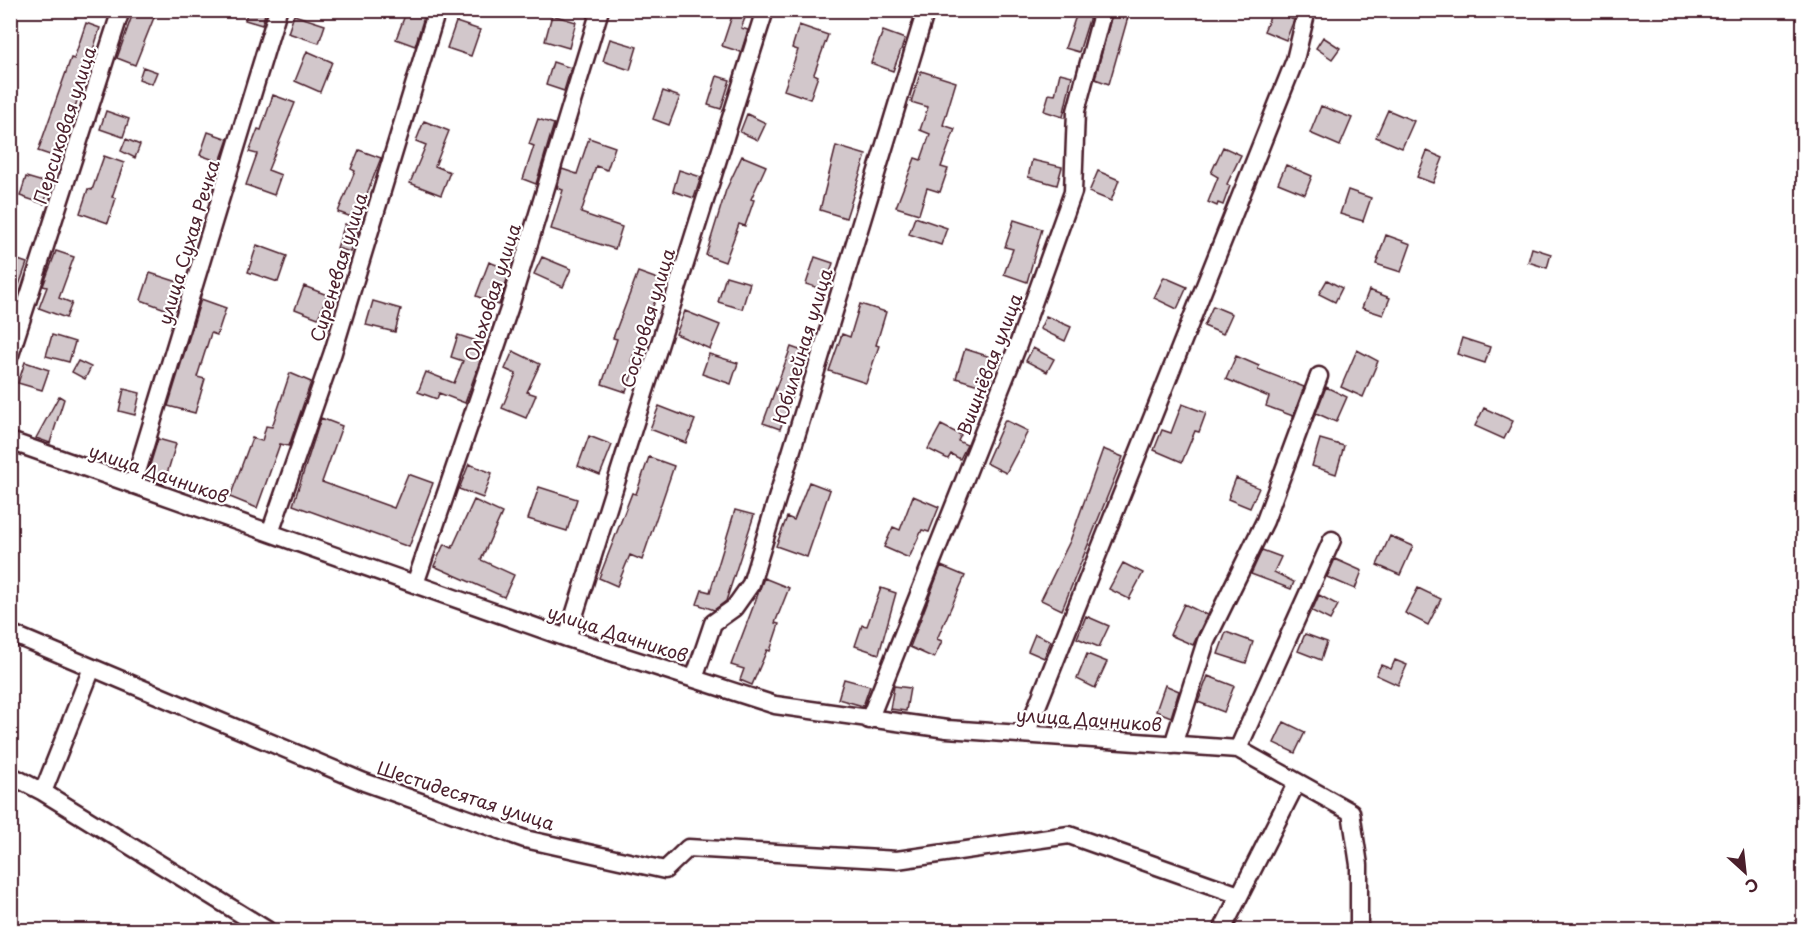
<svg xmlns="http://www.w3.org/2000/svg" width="1814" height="941" font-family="'Playpen Sans',sans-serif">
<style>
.building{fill:#d2c7cb;stroke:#4a1f2b;stroke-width:1.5}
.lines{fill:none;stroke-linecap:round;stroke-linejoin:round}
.street-casing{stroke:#4a1f2b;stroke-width:21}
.street{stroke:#fff;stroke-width:16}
.labels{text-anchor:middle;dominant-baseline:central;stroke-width:4.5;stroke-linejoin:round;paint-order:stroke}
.street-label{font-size:18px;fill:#4a1f2b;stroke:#fff}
</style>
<rect width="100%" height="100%" fill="#fff"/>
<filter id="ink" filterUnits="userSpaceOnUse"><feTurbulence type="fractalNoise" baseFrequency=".0167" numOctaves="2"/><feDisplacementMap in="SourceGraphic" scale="12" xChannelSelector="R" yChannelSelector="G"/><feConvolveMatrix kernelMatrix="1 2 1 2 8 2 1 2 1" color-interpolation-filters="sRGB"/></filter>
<g filter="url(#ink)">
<path class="building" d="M134 10H157L135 65 117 58Z
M248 10H266L262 25 245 20Z
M407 10 424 17 415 46 396 39Z
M734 10 747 13 741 28 748 30 741 52 722 46Z
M1078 10H1092L1079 52 1065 48Z
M1113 10H1130L1109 84 1095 79Z
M1273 10H1290L1287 17 1294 20 1286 40 1264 31Z
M294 15 325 25 319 43 288 33Z
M552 15 576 22 569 48 545 41Z
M456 22 480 30 471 56 447 48Z
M86 23 100 28 59 158 38 151 71 58 74 59Z
M799 25 828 35 814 74 818 76 810 99 784 90 798 50 792 48Z
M883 31 905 39 893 71 871 63Z
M1323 37 1340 48 1332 59 1316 48Z
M610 39 637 47 630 70 603 61Z
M307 51 332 62 320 92 295 81Z
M553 62 571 68 564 91 546 85Z
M143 67 157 72 152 84 139 79Z
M921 71 956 82 943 125 955 129 941 167 948 169 940 192 927 188 919 214 896 207 915 158 921 160 930 134 920 130 928 107 911 102Z
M1060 73 1072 76 1063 117 1044 111 1049 94 1055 95Z
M717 76 730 80 721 109 708 105Z
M663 91 680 97 669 125 653 119Z
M273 95 295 103 268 170 281 175 274 195 246 185 257 154 249 152 258 129 261 130Z
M1321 106 1352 118 1340 146 1310 133Z
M1388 110 1414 121 1402 148 1376 137Z
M106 111 129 119 123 137 100 129Z
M747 114 766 123 758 140 740 132Z
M538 119 554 124 536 184 523 179 534 146 529 144Z
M424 121 449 131 435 166 450 172 441 195 410 183 426 145 416 141Z
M208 132 228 139 220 162 200 155Z
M589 138 615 147 607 170 596 166 581 213 622 227 615 249 551 229 563 190 557 188 562 169 577 174Z
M126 139 140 145 135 158 121 151Z
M836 146 866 155 846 218 820 210Z
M1223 147 1241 155 1227 184 1230 186 1223 205 1218 203 1217 206 1208 202 1218 177 1211 173Z
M359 150 381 158 357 219 338 212 355 171 351 169Z
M1427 151 1443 158 1433 183 1417 177Z
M104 156 124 163 112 197 116 198 108 223 80 213 88 189 92 190Z
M742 156 766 166 751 199 754 200 745 226 739 224 725 262 706 255 726 190Z
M1032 160 1062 167 1057 185 1028 177Z
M1286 165 1312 176 1305 194 1278 183Z
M679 170 701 177 694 198 673 191Z
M1098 171 1119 180 1111 201 1089 192Z
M26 177 50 184 44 204 20 196Z
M1348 190 1371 198 1363 221 1340 214Z
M915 217 947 228 941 245 909 234Z
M1014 220 1042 229 1027 282 1004 274 1013 249 1005 247Z
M345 224 359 228 351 252 337 248Z
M1386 235 1411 244 1401 272 1376 264Z
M257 245 287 256 278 282 248 272Z
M1532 248 1551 254 1547 268 1528 262Z
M56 251 74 257 59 298 72 303 66 318 39 308 47 287 43 286Z
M542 257 571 269 563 287 534 274Z
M815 257 833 263 825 290 806 284Z
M15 259 27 263 12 305 10 271Z
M489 262 510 270 499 305 476 296Z
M638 272 663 281 631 361 636 363 626 392 602 384 617 339 613 338Z
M150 273 178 282 168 310 141 300Z
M726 276 750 283 742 309 718 302Z
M1164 277 1187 287 1177 309 1154 298Z
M1327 280 1342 288 1335 302 1319 294Z
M304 286 327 295 318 318 295 309Z
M1369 290 1390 298 1383 315 1362 308Z
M201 299 226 308 217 335 211 333 197 377 205 379 195 413 168 406Z
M373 301 401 309 395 332 366 325Z
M860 304 886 312 876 345 879 346 866 383 829 371 842 334 850 337Z
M1213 306 1232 314 1223 334 1204 326Z
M685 311 720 325 710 349 676 334Z
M1046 316 1071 327 1065 341 1040 329Z
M52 335 75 342 69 362 46 356Z
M458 335 486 344 465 403 439 393 437 399 418 392 426 372 454 383 463 361 451 357Z
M1462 338 1490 347 1485 363 1457 354Z
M791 347 808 353 780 429 763 423Z
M1033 348 1054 359 1047 372 1026 361Z
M965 349 997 359 988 388 956 378Z
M1357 350 1378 361 1363 397 1341 387Z
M513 351 540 364 527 392 536 395 526 418 502 408 516 374 505 369Z
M709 354 738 363 731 384 702 374Z
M1236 356 1259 366 1258 369 1304 387 1293 416 1266 406 1269 397 1226 379Z
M78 361 91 367 85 379 72 372Z
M25 362 49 370 42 390 18 383Z
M290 373 311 382 289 446 280 444 257 508 230 497 252 438 262 441 266 426 272 427Z
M1326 387 1347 397 1336 422 1316 413Z
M124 389 140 393 135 415 119 411Z
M59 396 64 399 50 443 36 438Z
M1182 404 1206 413 1199 432 1195 431 1182 462 1154 450 1162 430 1171 433Z
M659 406 695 420 686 443 650 429Z
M1484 408 1513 421 1504 439 1475 426Z
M321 418 342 426 322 482 394 508 408 474 433 483 409 547 293 505Z
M1005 420 1028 431 1006 473 986 463Z
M941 425 961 435 958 441 967 445 960 459 951 454 948 459 928 449Z
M589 436 612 445 600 475 578 466Z
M158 439 176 444 164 484 146 478Z
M1320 439 1344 446 1336 474 1312 466Z
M1103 449 1123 457 1062 610 1041 600 1070 541Z
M649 457 674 466 642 560 630 555 617 586 599 578 632 493 636 494Z
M469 464 492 473 483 498 459 489Z
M1236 478 1259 488 1250 508 1228 499Z
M809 482 830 490 807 557 776 546 787 517 794 520Z
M539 487 577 499 567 531 528 519Z
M913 496 939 507 929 532 922 530 909 558 884 547 893 527 900 530Z
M474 500 502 513 481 560 514 575 504 597 434 566 444 544 452 548Z
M735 510 754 515 726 601 714 610 697 604 702 590 710 592Z
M1390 536 1413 546 1400 575 1377 565Z
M1262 550 1281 557 1274 572 1294 582 1291 589 1251 574Z
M1335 559 1362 571 1355 589 1327 577Z
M1123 563 1143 573 1129 599 1109 589Z
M941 566 965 576 937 639 942 641 934 658 910 647Z
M764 578 789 588 775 623 779 624 770 651 767 650 752 685 740 680 744 669 731 665Z
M881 588 896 593 879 654 855 646 862 625 867 626Z
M1418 588 1441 599 1428 625 1405 613Z
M1319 595 1338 605 1330 620 1312 611Z
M1184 604 1207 615 1193 645 1170 635Z
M1086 616 1109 626 1099 647 1077 638Z
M1226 632 1253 642 1246 663 1218 654Z
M1035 634 1051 641 1044 658 1028 651Z
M1305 634 1327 642 1321 660 1298 651Z
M1087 654 1107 662 1095 688 1077 679Z
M1395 660 1407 665 1398 685 1376 675 1381 665 1391 669Z
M1208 676 1234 686 1224 712 1198 702Z
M844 679 870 686 863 706 838 699Z
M1165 685 1179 691 1171 717 1156 711Z
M894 686 910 688 906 711 890 709Z
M1284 722 1305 732 1295 753 1274 743Z"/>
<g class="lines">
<defs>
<path id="street" d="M10 355 121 10
M10 441 567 638 775 705 947 729 1238 749 1351 812 1359 865V930
M133 485 278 10
M270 533 333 352 437 10
M415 584 509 309 600 10
M10 633 364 782 525 839 665 870 688 848 897 860 1069 835 1239 895
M567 638 765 10
M694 679 713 623 734 608 751 584 926 10
M869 720 1018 345 1073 192 1076 111 1103 10
M1026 734 1295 60 1306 14
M1173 745 1206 641 1265 521 1319 376
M1238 749 1332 540
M10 775 43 792 267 930
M43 792 92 668
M1222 930 1297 782"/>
</defs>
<use href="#street" class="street-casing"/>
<use href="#street" class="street"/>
</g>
</g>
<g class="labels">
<g class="street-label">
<text transform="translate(64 125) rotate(-72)">Персиковая улица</text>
<text transform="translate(188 242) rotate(-73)">улица Сухая Речка</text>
<text transform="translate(338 267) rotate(-73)">Сиреневая улица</text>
<text transform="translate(492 292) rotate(-72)">Ольховая улица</text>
<text transform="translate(647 318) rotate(-73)">Сосновая улица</text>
<text transform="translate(802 346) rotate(-73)">Юбилейная улица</text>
<text transform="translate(989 364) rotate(-69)">Вишнёвая улица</text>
<text transform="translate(159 473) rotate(19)">улица Дачников</text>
<text transform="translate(618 633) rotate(18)">улица Дачников</text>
<text transform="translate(1089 719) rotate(4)">улица Дачников</text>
<text transform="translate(466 795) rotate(18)">Шестидесятая улица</text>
</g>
</g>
<rect width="1814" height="941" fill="none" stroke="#fff" stroke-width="36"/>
<rect x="18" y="18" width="1778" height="905" fill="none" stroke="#4a1f2b" stroke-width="2" filter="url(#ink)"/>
<g transform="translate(1745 872) rotate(153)" stroke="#ffffff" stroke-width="4.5" paint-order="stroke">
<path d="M0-4.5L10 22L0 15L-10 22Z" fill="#4a1f2b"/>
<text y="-9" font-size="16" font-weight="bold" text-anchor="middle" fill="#4a1f2b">С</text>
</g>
</svg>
